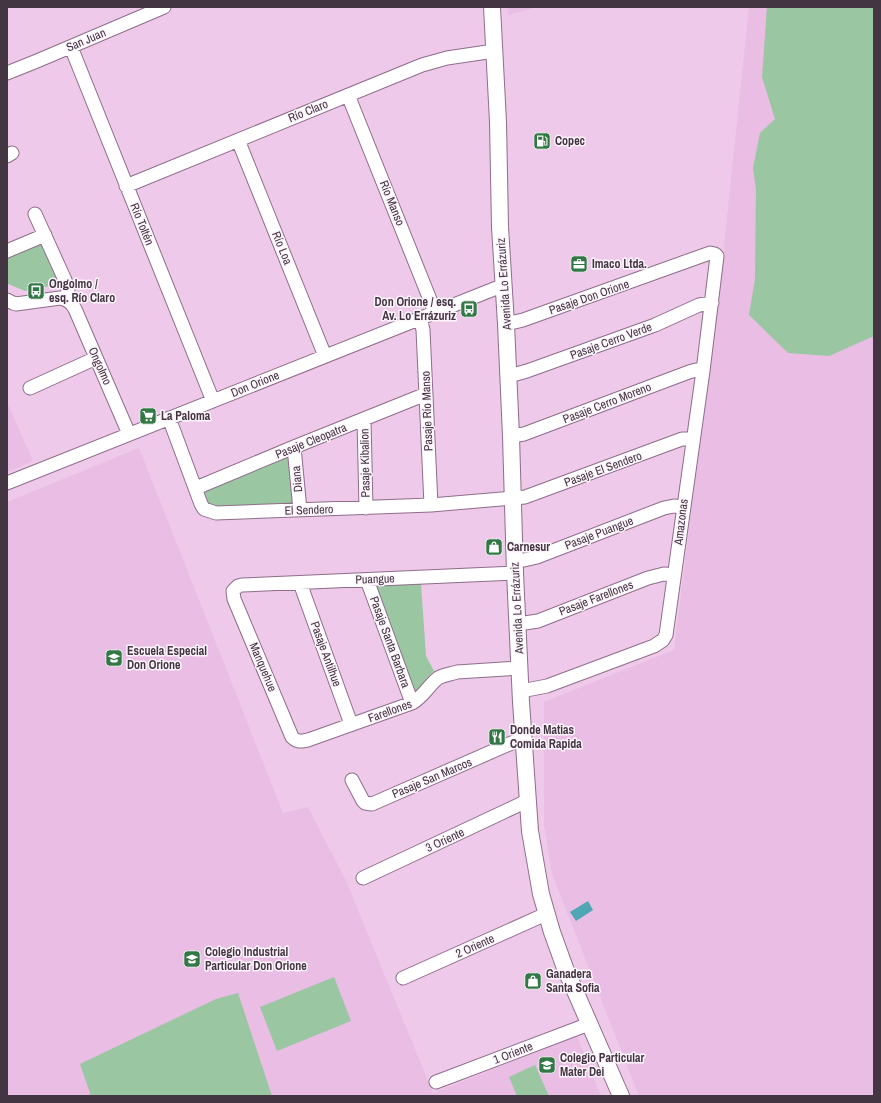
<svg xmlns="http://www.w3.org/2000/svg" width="881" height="1103" font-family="'Archivo Narrow',sans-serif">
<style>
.built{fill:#e9bde4}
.green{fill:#9ac6a2}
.water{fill:#4fa6b5}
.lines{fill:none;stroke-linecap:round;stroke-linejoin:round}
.minor-casing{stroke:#8e6d8b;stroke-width:15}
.major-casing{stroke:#8e6d8b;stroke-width:18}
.minor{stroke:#fff;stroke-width:13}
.major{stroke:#fff;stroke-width:16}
.labels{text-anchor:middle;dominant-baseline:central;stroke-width:3;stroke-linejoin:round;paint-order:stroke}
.street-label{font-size:12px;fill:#433542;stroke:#fdf5fc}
.poi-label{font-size:12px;font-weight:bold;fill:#433542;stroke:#fdf5fc;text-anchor:start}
</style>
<rect width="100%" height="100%" fill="#efc9ea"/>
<path class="built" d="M508 7H537L508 15Z
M749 7H874V1096H639L552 874 544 824V702L674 650 724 245Z
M7 402 33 461 7 472Z
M139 448 283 813 308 807 346 881 433 1093 577 1036 601 1096H7V502Z"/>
<path class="green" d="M767 7H874V336L829 356 788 353 749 315 755 279 756 190 753 168 760 133 775 119 762 77Z
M41 241 60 286H50L25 291 8 284 7 282V254Z
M289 454 295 506 219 509 208 504 200 490Z
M421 584 426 656 434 671C426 678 422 687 412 694L374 586Z
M334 977 351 1021 277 1051 260 1007Z
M238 993 272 1096H91L80 1064 216 999Z
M535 1065 549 1096H517L509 1077Z"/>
<path class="water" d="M588 901 593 910 576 921 570 912Z"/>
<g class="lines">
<defs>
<path id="minor" d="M71 47 213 401
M7 73 37 61 164 7
M348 95 435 312
M238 140 325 356
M7 156 12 153
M126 186 422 65 447 58 494 51
M35 214 65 280 68 290 67 300
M7 251 45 235
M7 300 13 303 16 304 60 298C67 299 72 303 75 309L129 434
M420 318 423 330 431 505
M506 324 523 320 710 253 715 254 717 256 703 371 666 635 663 640 654 646 547 686 521 691
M509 376 527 371 655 325 699 305 712 303
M30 388 96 358
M169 418 201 504 204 509 216 513 431 505 525 497 682 439H692
M364 419 366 508
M511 436 524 434 689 372 696 370 703 371
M294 447 300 510
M7 483 504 285
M196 488 294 447 426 394
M515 560H524L537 557 664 508 674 506 683 507
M515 573 242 585 238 586 233 591 234 599 292 737C298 743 301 741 308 740L412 703C424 696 428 686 438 678 443 675 451 674 457 672L520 668
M367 580 412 703
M300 583 351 724
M518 624 538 621 648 578 664 574 674 575
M352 780 363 801 365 803 372 804 523 738
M363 878 527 801
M403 978 546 914
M436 1082 589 1024"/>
<path id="major" d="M492 7 498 122 500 227 506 324 511 436 515 573 521 702 530 831 541 894 552 932 565 968 621 1096"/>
</defs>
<use href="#minor" class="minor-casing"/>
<use href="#major" class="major-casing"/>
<use href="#minor" class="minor"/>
<use href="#major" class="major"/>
</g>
<defs>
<symbol id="fuel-square" viewBox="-11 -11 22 22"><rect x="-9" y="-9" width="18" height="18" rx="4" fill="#317845" stroke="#fdf5fc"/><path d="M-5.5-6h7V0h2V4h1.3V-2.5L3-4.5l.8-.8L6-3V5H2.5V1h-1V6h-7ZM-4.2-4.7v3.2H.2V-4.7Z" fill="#fff"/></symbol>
<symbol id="office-square" viewBox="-11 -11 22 22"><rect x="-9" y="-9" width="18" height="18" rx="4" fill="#317845" stroke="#fdf5fc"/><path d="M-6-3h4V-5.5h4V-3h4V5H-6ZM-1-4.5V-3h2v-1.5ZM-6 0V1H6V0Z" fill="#fff"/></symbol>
<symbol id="bus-square" viewBox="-11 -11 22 22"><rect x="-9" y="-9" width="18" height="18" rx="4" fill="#317845" stroke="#fdf5fc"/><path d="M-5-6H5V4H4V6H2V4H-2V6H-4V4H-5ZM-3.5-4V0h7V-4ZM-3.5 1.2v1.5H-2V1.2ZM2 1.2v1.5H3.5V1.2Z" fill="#fff"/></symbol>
<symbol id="supermarket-square" viewBox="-11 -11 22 22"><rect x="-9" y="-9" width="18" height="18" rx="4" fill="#317845" stroke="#fdf5fc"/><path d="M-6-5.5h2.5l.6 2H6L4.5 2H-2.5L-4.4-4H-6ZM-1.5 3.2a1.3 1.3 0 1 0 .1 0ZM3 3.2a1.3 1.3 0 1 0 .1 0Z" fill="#fff"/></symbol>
<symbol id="shop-square" viewBox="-11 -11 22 22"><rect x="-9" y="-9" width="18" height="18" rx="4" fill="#317845" stroke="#fdf5fc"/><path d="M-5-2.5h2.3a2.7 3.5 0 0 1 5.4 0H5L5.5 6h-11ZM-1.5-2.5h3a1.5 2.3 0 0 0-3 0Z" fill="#fff"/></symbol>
<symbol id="school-square" viewBox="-11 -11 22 22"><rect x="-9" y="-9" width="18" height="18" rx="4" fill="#317845" stroke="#fdf5fc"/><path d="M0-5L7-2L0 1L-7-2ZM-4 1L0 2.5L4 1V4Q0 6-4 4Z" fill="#fff"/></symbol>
<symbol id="restaurant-square" viewBox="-11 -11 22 22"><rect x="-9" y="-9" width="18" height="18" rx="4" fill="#317845" stroke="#fdf5fc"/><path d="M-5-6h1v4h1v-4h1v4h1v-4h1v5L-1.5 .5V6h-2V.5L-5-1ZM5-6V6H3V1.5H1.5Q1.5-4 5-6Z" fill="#fff"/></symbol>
</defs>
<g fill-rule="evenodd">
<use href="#fuel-square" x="532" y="131" width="20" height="20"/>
<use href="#office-square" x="569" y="254" width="20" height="20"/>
<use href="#bus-square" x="26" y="281" width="20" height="20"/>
<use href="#bus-square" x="459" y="299" width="20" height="20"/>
<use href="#supermarket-square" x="138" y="406" width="20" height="20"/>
<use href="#shop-square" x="484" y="537" width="20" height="20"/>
<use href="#school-square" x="104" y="648" width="20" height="20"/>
<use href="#restaurant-square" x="487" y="727" width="20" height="20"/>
<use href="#school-square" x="182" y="949" width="20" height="20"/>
<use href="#shop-square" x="523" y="971" width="20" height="20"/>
<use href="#school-square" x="537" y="1055" width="20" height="20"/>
</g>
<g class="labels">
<g class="street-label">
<text transform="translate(86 40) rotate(-23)">San Juan</text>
<text transform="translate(308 111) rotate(-22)">Río Claro</text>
<text transform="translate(392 203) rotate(68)">Río Manso</text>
<text transform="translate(142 224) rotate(68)">Río Toltén</text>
<text transform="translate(282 248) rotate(68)">Río Loa</text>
<text transform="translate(504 284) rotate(-94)">Avenida Lo Errázuriz</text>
<text transform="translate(589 297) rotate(-19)">Pasaje Don Orione</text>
<text transform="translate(611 341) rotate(-20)">Pasaje Cerro Verde</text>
<text transform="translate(100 366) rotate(66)">Ongolmo</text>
<text transform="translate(255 384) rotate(-22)">Don Orione</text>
<text transform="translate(607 403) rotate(-21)">Pasaje Cerro Moreno</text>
<text transform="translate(427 411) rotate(-92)">Pasaje Río Manso</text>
<text transform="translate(311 441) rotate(-22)">Pasaje Cleopatra</text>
<text transform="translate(365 463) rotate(-91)">Pasaje Kibalion</text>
<text transform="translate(603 469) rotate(-20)">Pasaje El Sendero</text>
<text transform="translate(297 479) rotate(-95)">Diana</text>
<text transform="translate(309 510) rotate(-2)">El Sendero</text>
<text transform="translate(681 522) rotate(-83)">Amazonas</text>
<text transform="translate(599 533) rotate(-21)">Pasaje Puangue</text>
<text transform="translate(375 579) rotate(-2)">Puangue</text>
<text transform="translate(596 598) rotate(-21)">Pasaje Farellones</text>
<text transform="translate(517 608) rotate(-93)">Avenida Lo Errázuriz</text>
<text transform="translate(390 642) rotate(70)">Pasaje Santa Barbara</text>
<text transform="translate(326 654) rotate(70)">Pasaje Antilhue</text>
<text transform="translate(263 667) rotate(67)">Manquehue</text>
<text transform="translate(390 711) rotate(-20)">Farellones</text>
<text transform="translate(432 778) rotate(-23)">Pasaje San Marcos</text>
<text transform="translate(445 840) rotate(-25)">3 Oriente</text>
<text transform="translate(475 946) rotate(-24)">2 Oriente</text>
<text transform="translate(513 1053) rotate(-21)">1 Oriente</text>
</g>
<g class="poi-label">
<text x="555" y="141">Copec</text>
<text x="592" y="264">Imaco Ltda.</text>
<text x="49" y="284">Ongolmo /<tspan x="49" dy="14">esq. Río Claro</tspan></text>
<text x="456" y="302" text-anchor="end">Don Orione / esq.<tspan x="456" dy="14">Av. Lo Errázuriz</tspan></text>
<text x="161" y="416">La Paloma</text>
<text x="507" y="547">Carnesur</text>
<text x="127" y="651">Escuela Especial<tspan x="127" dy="14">Don Orione</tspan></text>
<text x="510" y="730">Donde Matias<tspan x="510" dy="14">Comida Rapida</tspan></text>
<text x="205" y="952">Colegio Industrial<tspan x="205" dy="14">Particular Don Orione</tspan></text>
<text x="546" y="974">Ganadera<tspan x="546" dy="14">Santa Sofia</tspan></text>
<text x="560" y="1058">Colegio Particular<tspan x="560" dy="14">Mater Dei</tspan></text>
</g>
</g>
<rect width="881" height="1103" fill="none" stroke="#433542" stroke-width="16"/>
</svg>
